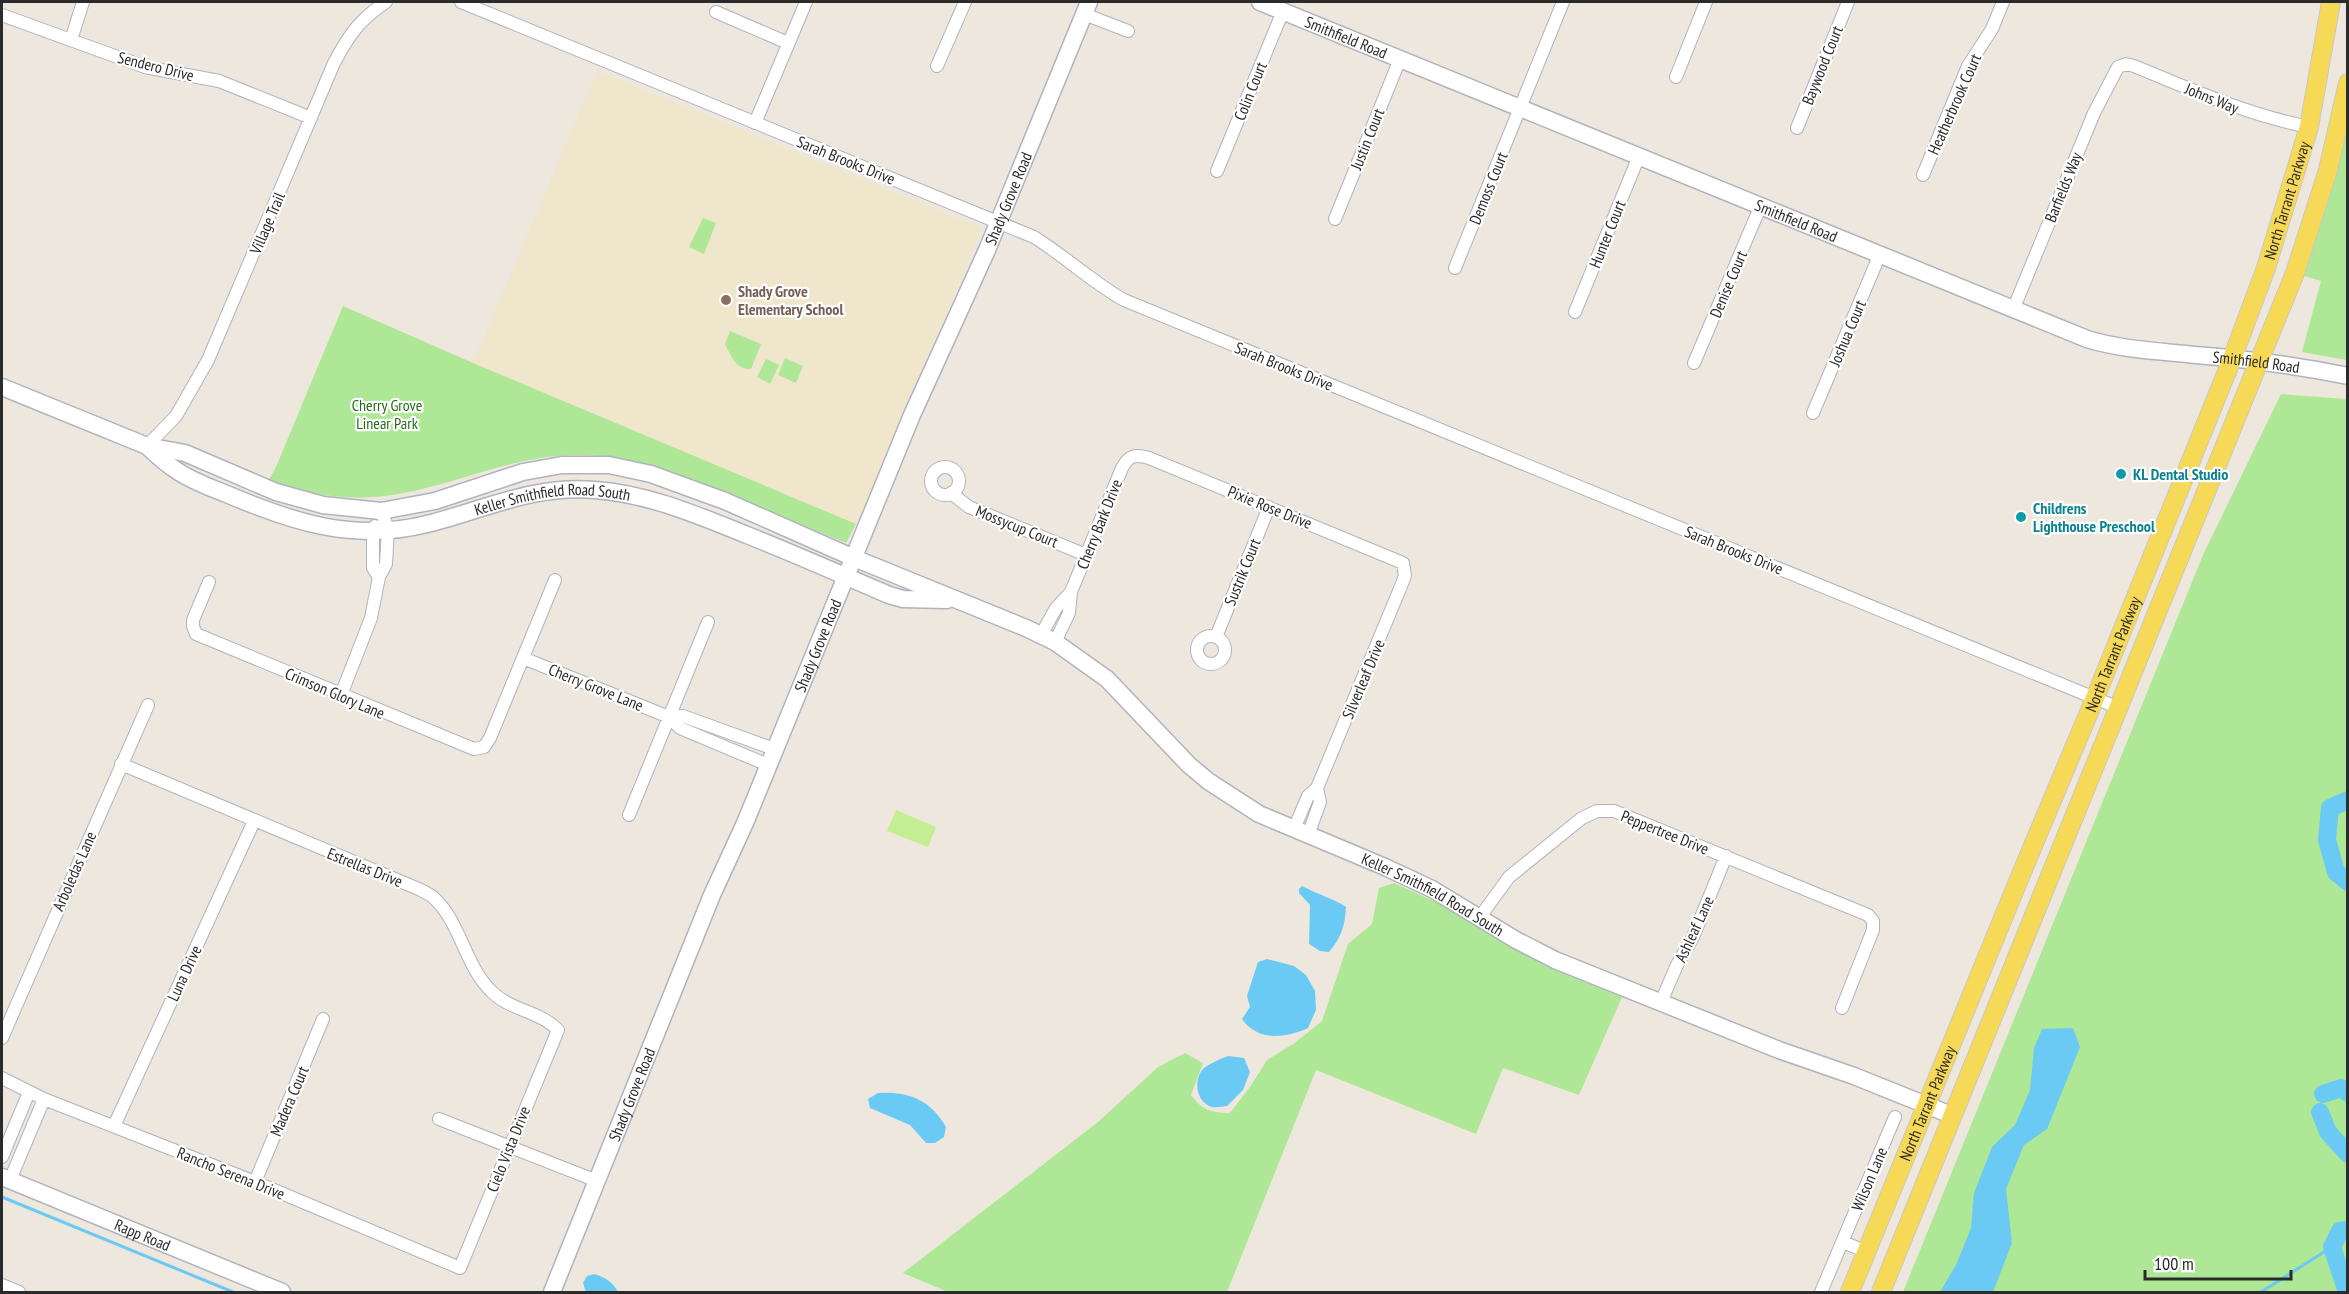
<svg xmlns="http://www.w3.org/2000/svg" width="2349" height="1294" font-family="'PT Sans Narrow',sans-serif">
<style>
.education{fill:#f0e6cb}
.green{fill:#aee796}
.pitch{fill:#c3ee92}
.water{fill:#6bcaf4}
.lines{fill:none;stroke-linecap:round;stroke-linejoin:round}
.stream{stroke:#6bcaf4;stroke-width:3}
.river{stroke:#6bcaf4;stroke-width:18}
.street-casing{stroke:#b1b2bf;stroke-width:14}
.secondary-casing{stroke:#b1b2bf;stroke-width:19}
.primary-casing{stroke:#c8c8c8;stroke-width:20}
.street{stroke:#fff;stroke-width:12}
.secondary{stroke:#fff;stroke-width:16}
.primary{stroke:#f7d958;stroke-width:18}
.education-dot{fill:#8d6e63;stroke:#fff;stroke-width:2}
.culture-dot{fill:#0f9aa8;stroke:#fff;stroke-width:2}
.labels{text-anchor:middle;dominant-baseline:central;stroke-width:4.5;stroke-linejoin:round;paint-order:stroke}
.street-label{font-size:16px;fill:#2b2b2b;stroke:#fff}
.education-label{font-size:16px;font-weight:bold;fill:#785e54;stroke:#fff;text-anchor:start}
.park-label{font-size:16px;fill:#256c17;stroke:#fff}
.culture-label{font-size:16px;font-weight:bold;fill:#0d838f;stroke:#fff;text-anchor:start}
</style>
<rect width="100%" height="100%" fill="#eee7dd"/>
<path class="education" d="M597 71 982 228 856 524 473 363Z"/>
<path class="green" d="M2347 126V360L2302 352 2321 281 2304 276 2327 205Z
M703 218 716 223 704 254 689 247Z
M343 306 473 363 856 524 846 543C811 529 776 514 741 499 687 477 635 454 575 455 511 456 459 484 398 494 355 502 309 496 268 481L276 467Z
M730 331 761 344 751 369C736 370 731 356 725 344Z
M785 358 803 366 796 383 778 375Z
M766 359 779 365 770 384 757 377Z
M2281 394 2347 399V1292H1903L2203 555Z
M1394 883 1464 915 1545 966 1622 997 1579 1095 1503 1068 1476 1134 1316 1070 1227 1292H948L903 1273 1098 1122 1158 1067 1185 1053 1203 1063 1191 1095C1202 1110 1211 1113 1230 1113L1250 1087 1267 1060 1296 1042 1322 1021 1348 944 1372 924 1379 888Z"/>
<path class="pitch" d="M896 810 936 827 928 847 887 831Z"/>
<path class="water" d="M1302 886C1317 894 1332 898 1346 907 1345 926 1341 938 1329 952L1320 951 1309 944 1310 905 1299 893V889Z
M1267 959 1294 966 1306 975 1315 991 1316 1010 1308 1028C1286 1038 1258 1042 1242 1019L1250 1007 1247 996 1258 962Z
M2073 1028 2080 1047 2047 1129 2024 1145 2006 1189 2012 1243 1993 1292H1940L1956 1265 1971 1228 1974 1193 1992 1147 2015 1125 2030 1090 2034 1048 2042 1029Z
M1228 1056 1244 1058 1250 1072 1243 1090 1227 1106C1223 1106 1216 1108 1212 1107 1197 1103 1193 1082 1202 1070 1208 1064 1220 1059 1228 1056Z
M878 1093C908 1091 931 1100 946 1127L944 1137 935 1143H926L910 1125 870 1108 868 1099Z
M594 1274C605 1277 613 1282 618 1292H586L583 1283 587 1276Z"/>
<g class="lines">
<path class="stream" d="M2 1197 233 1292
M2261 1292 2332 1247"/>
<path class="river" d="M2348 800 2330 808 2327 840 2336 872 2348 882
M2323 1094 2341 1088 2348 1093
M2320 1112 2328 1132 2348 1154
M2347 1292 2332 1247 2340 1231 2348 1230"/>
<defs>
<path id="street" d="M461 2 1034 237C1066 257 1092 282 1124 300L2119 708
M716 12 788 43
M1084 14 1128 31
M2 15 145 67 219 81 311 118
M71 40 83 2
M937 66 965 2
M1676 77 1706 2
M755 123 806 2
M1797 128 1848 2
M1217 171 1283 11
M1923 175 1968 66 1992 29 2003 2
M1335 219 1400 59
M1455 268 1563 2
M2013 310 2094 113 2118 67 2126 64 2134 66C2192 90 2248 115 2309 127
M1575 312 1639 156
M1694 363 1761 205
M1813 413 1880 254
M147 446 176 416 208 360 334 63C349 35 359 20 386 2
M931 481a14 14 0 1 1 28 0a14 14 0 1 1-28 0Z
M951 493 969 507 1086 555
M375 526 373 530V568L379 577
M209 582 193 620V626L196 634 474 749 484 747 490 738 555 580
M1041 635 1056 608 1071 592
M1197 650a14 14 0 1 1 28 0a14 14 0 1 1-28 0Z
M1216 637 1269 507
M1055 642 1069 613 1071 592 1122 468C1129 455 1135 454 1149 458L1403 563 1405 576 1399 591 1317 788 1308 796 1294 829
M523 658 669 717 683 716 774 749
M341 695 371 618 379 577 386 564 388 529 381 511
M669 717 680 728 768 765
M629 815 708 622
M1308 835 1320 802 1317 788
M1480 917 1509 877 1582 818 1597 811H1614L1868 915 1873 921V930L1842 1008
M1661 1002 1677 965 1693 937 1726 856
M2 1038 148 705
M2 1078 44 1099 255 1182 460 1268 558 1030C540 1011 509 1010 491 991 465 965 461 925 436 900 432 895 426 893 421 890L121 764
M439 1119 597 1181
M114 1126 254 821
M2 1157 29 1092
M10 1180 44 1099
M255 1182 323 1019
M1843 1242 1867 1252
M2 1285 19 1292
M1821 1292 1895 1117"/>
<g id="secondary">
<path id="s1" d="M1260 2 2087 339C2123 350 2159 351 2196 355 2246 359 2299 366 2348 376"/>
<path id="s2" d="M2 387 147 446 185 453 276 492 323 505 381 511 392 509 435 501 523 472 562 465H609L651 474 725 501 854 558 1026 628 1055 642 1107 679 1189 765 1208 781 1259 814 1385 867 1432 889 1516 940 1555 960 1779 1050 1854 1076 1951 1115"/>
<path id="s3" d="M148 447C157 455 166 464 176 470 191 481 212 488 229 495 295 523 355 542 427 524 483 510 536 484 595 490 649 494 697 515 747 535 795 554 842 575 889 595L903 599 947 600"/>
<path id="s4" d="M2 1177 282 1292"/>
<path id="s5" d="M552 1292 712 895 745 823 912 415 987 250 1089 2"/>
</g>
<g id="primary">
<path id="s6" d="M1850 1292 2017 884 2095 698 2232 359 2266 268 2309 127 2331 2"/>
<path d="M1881 1292 2295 273 2328 170 2348 83"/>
</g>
</defs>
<use href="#street" class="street-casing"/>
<use href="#secondary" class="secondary-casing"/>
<use href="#primary" class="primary-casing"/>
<use href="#street" class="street"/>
<use href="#secondary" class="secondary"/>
<use href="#primary" class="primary"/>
</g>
<circle class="education-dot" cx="726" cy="300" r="6"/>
<g class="culture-dot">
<circle cx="2121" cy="474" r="6"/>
<circle cx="2021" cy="517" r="6"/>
</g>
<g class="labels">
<g class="street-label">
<text stroke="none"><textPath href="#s1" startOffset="93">Smithfield Road</textPath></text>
<text transform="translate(1822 65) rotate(-68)">Baywood Court</text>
<text transform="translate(156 66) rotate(14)">Sendero Drive</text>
<text transform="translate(1250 91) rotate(-68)">Colin Court</text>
<text transform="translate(2212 98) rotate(22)">Johns Way</text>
<text transform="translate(1954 104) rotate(-66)">Heatherbrook Court</text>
<text transform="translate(1367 139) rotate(-68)">Justin Court</text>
<text transform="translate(846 160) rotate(22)">Sarah Brooks Drive</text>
<text transform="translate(2063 187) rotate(-68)">Barfields Way</text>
<text transform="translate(1488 188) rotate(-68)">Demoss Court</text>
<text stroke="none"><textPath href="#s5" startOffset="1185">Shady Grove Road</textPath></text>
<text stroke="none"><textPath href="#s6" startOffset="1176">North Tarrant Parkway</textPath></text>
<text stroke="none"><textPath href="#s1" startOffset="579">Smithfield Road</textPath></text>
<text transform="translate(267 223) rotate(-67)">Village Trail</text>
<text transform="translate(1607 234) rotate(-68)">Hunter Court</text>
<text transform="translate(1728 284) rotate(-67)">Denise Court</text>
<text transform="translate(1847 333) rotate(-67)">Joshua Court</text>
<text stroke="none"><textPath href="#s1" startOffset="1064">Smithfield Road</textPath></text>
<text transform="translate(1284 366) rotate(22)">Sarah Brooks Drive</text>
<text stroke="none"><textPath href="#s3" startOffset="428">Keller Smithfield Road South</textPath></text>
<text transform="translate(1270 507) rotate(22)">Pixie Rose Drive</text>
<text transform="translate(1099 524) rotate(-68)">Cherry Bark Drive</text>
<text transform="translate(1017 526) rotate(22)">Mossycup Court</text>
<text transform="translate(1734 550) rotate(22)">Sarah Brooks Drive</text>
<text transform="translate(1242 572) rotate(-68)">Sustrik Court</text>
<text stroke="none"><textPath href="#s5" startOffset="699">Shady Grove Road</textPath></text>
<text stroke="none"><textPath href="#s6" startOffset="690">North Tarrant Parkway</textPath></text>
<text transform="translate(1363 679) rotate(-67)">Silverleaf Drive</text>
<text transform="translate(596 687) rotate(22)">Cherry Grove Lane</text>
<text transform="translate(335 693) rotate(23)">Crimson Glory Lane</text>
<text transform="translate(1665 832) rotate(22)">Peppertree Drive</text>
<text transform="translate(365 867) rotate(22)">Estrellas Drive</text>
<text transform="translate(74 871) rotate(-66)">Arboledas Lane</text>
<text stroke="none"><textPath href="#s2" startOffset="1576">Keller Smithfield Road South</textPath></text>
<text transform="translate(1694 929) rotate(-65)">Ashleaf Lane</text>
<text transform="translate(184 973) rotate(-65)">Luna Drive</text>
<text stroke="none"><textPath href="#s5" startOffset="213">Shady Grove Road</textPath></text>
<text transform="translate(289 1101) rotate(-67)">Madera Court</text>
<text stroke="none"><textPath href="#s6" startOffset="204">North Tarrant Parkway</textPath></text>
<text transform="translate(508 1149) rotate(-68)">Cielo Vista Drive</text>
<text transform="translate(231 1173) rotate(22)">Rancho Serena Drive</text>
<text transform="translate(1869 1179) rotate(-67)">Wilson Lane</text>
<text stroke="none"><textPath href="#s4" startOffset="152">Rapp Road</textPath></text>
</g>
<g class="education-label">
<text x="738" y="291">Shady Grove<tspan x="738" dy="18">Elementary School</tspan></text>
</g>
<g class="park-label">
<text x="387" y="405">Cherry Grove<tspan x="387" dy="18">Linear Park</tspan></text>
</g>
<g class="culture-label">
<text x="2133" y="474">KL Dental Studio</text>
<text x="2033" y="508">Childrens<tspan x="2033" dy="18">Lighthouse Preschool</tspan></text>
</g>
</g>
<rect width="2349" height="1294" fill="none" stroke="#2b2b2b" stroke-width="6"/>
<path d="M2145 1270v9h146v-9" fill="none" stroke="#2b2b2b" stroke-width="3"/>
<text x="2154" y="1270" font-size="18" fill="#2b2b2b" stroke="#ffffff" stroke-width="4.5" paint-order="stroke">100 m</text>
</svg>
